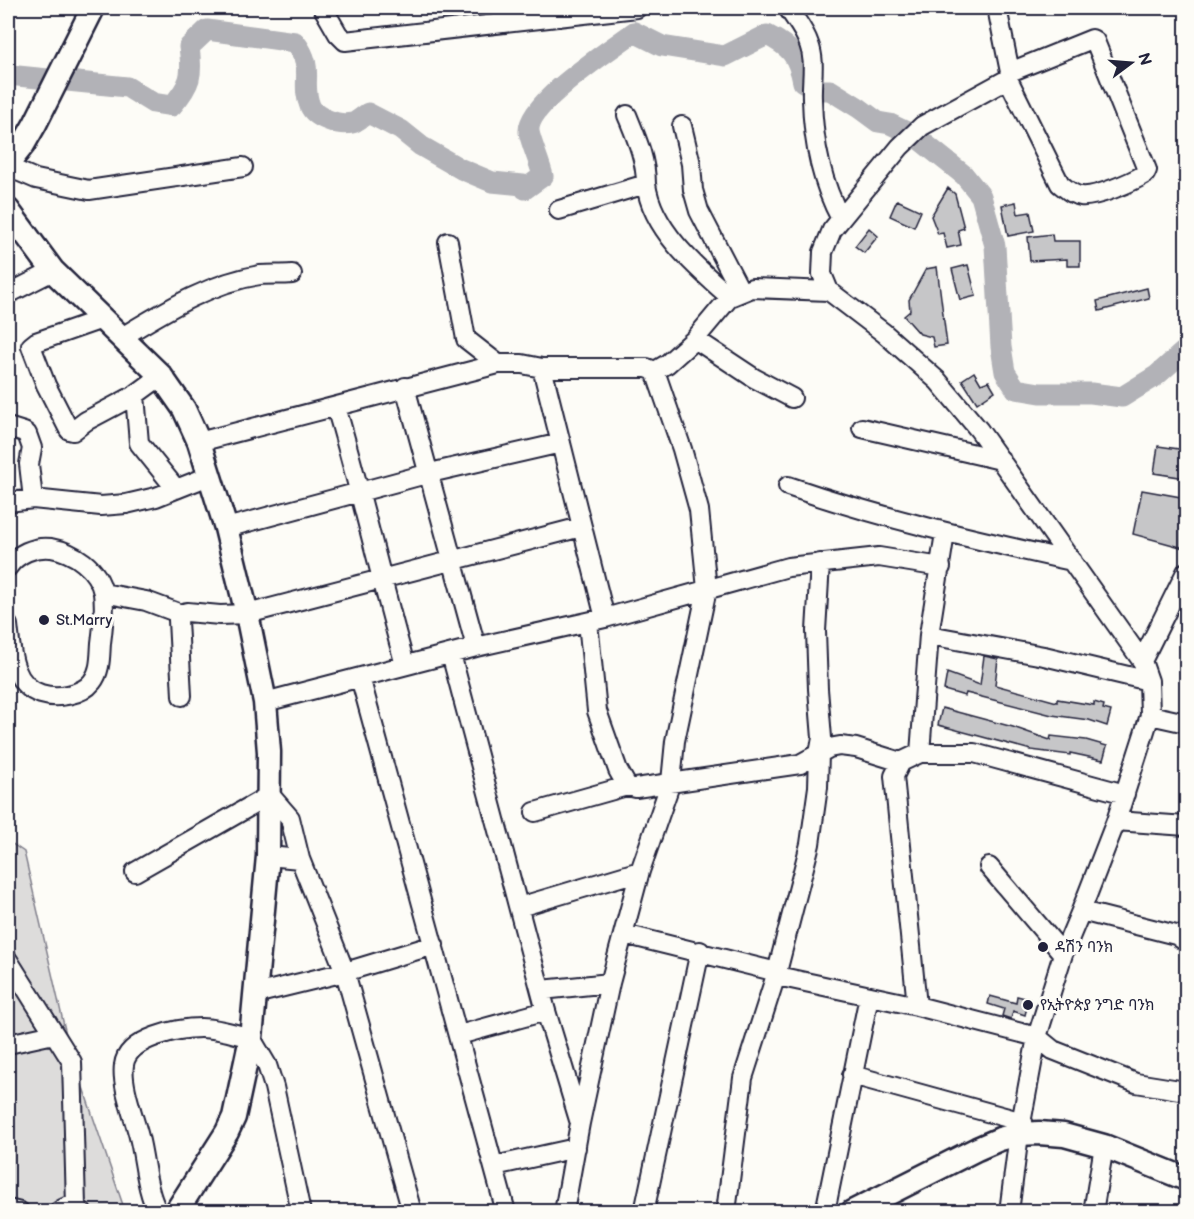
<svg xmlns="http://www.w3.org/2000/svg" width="1194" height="1219" font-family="'Balsamiq Sans','Noto Sans Ethiopic',sans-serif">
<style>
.green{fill:#dddcdb;stroke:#807f8b;stroke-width:1.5}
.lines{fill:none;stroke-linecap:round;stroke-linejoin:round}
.river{stroke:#b2b2b7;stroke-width:21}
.building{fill:#c6c6c8;stroke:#22223b;stroke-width:1.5}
.minor-casing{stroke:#22223b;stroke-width:22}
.major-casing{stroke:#22223b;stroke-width:27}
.minor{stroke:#fdfcf7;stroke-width:18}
.major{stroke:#fdfcf7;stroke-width:22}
.poi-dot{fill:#22223b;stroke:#fdfcf7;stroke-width:2}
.labels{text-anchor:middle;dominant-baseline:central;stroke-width:6;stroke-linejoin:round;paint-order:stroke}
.poi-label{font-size:15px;fill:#22223b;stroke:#fdfcf7;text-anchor:start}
</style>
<rect width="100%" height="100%" fill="#fdfcf7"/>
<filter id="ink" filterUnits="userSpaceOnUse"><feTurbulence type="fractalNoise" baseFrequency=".0167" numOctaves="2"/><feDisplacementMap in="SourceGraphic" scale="12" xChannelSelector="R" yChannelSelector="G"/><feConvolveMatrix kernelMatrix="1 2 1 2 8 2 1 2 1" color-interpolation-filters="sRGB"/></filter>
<g filter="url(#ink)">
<path class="green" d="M8 841 24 852 68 1043 125 1211H8Z"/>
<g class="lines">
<path class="river" d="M8 75 127 87 153 103 172 106C191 84 193 75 189 47L207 30 295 42C316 69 300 81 310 106 315 118 339 126 352 123 357 122 363 116 368 113L401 130 421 146 461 169 492 182 523 185 525 189 543 176C540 163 531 143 529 132 526 103 612 49 634 32L662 46 725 56 767 35C791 47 798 56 803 82L817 90H830L859 108 878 122 890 124 915 136 964 175 981 196 995 246 1001 347 1005 372 1016 389 1040 393H1091L1122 397 1156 376 1183 352 1186 354"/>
</g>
<path class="building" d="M948 188 955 194 964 228 958 230 961 245 947 248 943 233 938 234 931 216Z
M897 200 921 211 914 227 890 216Z
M1016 202 1018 214 1030 212 1034 231 1008 236 1002 205Z
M869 228 878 236 864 253 855 246Z
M1052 234 1053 241H1080V266H1067V259L1030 261 1028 237Z
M968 265 976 296 960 300 952 269Z
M937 267 947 345 934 347 932 337 920 334 904 316 910 311 909 300 926 269Z
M1147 288 1149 298 1099 311 1097 301Z
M974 372 981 384 989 381 995 391 977 403 962 380Z
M1158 446 1186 450V478L1154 473Z
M1142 490 1186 498V539L1184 548 1133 534Z
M984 656 998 659 995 685 1057 702V699L1094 705V702L1104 705 1103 709 1111 711 1107 726 1089 720 1052 715 966 693 965 696 944 690 947 673 980 685Z
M942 708 1013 727 1050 740 1051 736 1086 740 1107 746 1103 760 1070 753V755L1031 750 938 725Z
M990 996 1016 1003 1017 996 1029 999 1025 1015 1013 1011 1011 1019 1002 1016 1004 1009 988 1004Z"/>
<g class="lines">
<defs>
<path id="minor" d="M323 8 338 34 345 41 637 8
M788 8C795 19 805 31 809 44 816 62 811 80 812 99 813 140 821 182 841 219
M997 8 1010 72 1008 79 922 126 900 147 832 230 823 252 822 274 829 291 884 333 938 381 979 430 1142 661 1149 681 1150 715 1116 821 1081 911 1063 954 1037 1037 1019 1134 1009 1212
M1008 79 1060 184C1067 189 1072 195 1081 196 1095 198 1132 182 1145 174L1147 170 1143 160 1095 41 1092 39 1010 72
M627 115C636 137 646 159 646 184
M682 126 691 164 693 190 699 211 741 292
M8 167 36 179 89 190 243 167
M559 210 646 184C652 230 697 268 730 297
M448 242 466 339 498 364
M8 294 53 271
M102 319 36 342 31 346 46 385 69 430 73 431 86 421 135 395 161 376
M122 337C165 311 209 283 260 275 270 274 282 275 292 274
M695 339 754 378 792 398
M542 368 605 618
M405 387 476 647
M135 395 139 443 176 489
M336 407C361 492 381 579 405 665
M8 427 24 432 27 434 32 448 29 464 33 499
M862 428 1001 460
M199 442 498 364H522L542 368H647L655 371
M788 486C881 518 976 540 1072 561
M8 502 33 499 101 506 126 504 156 497 209 476
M226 528 430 473 561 443
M8 567C17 554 34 546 51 548 74 552 98 568 103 593 105 608 103 628 101 643 100 656 101 671 92 682 82 695 57 699 41 694 12 685 11 651 8 625
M103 593 146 601 181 614
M588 622 597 711 618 770 627 786
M929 635 1044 656 1149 681
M451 654 546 1011 579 1120
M1142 661 1186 572
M360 677 506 1212
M182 696 178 620 181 614 187 612 220 615 247 614 581 527
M265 702 476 647 605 618 788 567 879 557 941 567
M1150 715 1186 723
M920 753 929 635 945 533
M535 812 627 786 636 788 800 764 829 748 840 746 856 748 901 762
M1116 821 1186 826
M268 856 300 859 345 972 412 1212
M989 867 1063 954
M135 872 270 795 290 818 300 859
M519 907 640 871
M1081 911 1176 935 1186 942
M624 934 777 972 782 977 917 1006 1037 1037 1053 1050 1136 1083 1186 1091
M8 960 72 1062 76 1206
M542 990 610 983
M255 994 345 972 434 945
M917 1006 894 776 901 762 920 753H974L1125 794
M459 1035 546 1011
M8 1044 54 1034
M852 1075 1023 1122
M494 1166 576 1148
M8 1209 20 1212
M58 1212C66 1205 75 1204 82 1212
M158 1212C146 1191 145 1160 139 1137 134 1117 121 1085 124 1065 127 1038 179 1028 201 1028 218 1028 235 1034 251 1038L267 1065 274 1087 301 1212
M564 1212 580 1123 610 983 640 871 671 782 675 741 707 589 699 510 682 449 655 371 667 364 695 339 730 297 752 288 829 291
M644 1212 700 951
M726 1212 743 1078 777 972 810 844 818 787 819 754 822 738 818 689 816 631 820 563
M825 1212 869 996
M1093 1212 1104 1146"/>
<path id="major" d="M8 164 23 145 35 124 93 8
M8 210 53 271 161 376 184 409 199 442 226 528 247 614 265 702 269 752 268 856 251 1038 234 1117 227 1132 176 1212
M852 1212 977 1149 1000 1139 1019 1134 1039 1133 1064 1135 1104 1146 1186 1179"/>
</defs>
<use href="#minor" class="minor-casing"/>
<use href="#major" class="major-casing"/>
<use href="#minor" class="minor"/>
<use href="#major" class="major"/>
</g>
</g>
<g class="poi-dot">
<circle cx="44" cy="620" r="6"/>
<circle cx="1043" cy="947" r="6"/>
<circle cx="1028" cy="1005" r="6"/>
</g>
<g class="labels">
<g class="poi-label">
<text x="56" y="620">St.Marry</text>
<text x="1055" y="947">ዳሽን ባንክ</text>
<text x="1040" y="1005">የኢትዮጵያ ንግድ ባንክ</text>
</g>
</g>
<rect width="1194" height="1219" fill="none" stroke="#fdfcf7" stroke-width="30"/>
<rect x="15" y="15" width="1164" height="1189" fill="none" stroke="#22223b" stroke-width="2" filter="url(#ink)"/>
<g transform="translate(1131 63) rotate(74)" stroke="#fdfcf7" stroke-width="4.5" paint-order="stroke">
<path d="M0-4.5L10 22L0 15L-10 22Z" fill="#22223b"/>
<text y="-9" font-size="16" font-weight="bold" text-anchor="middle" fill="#22223b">N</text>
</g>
</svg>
